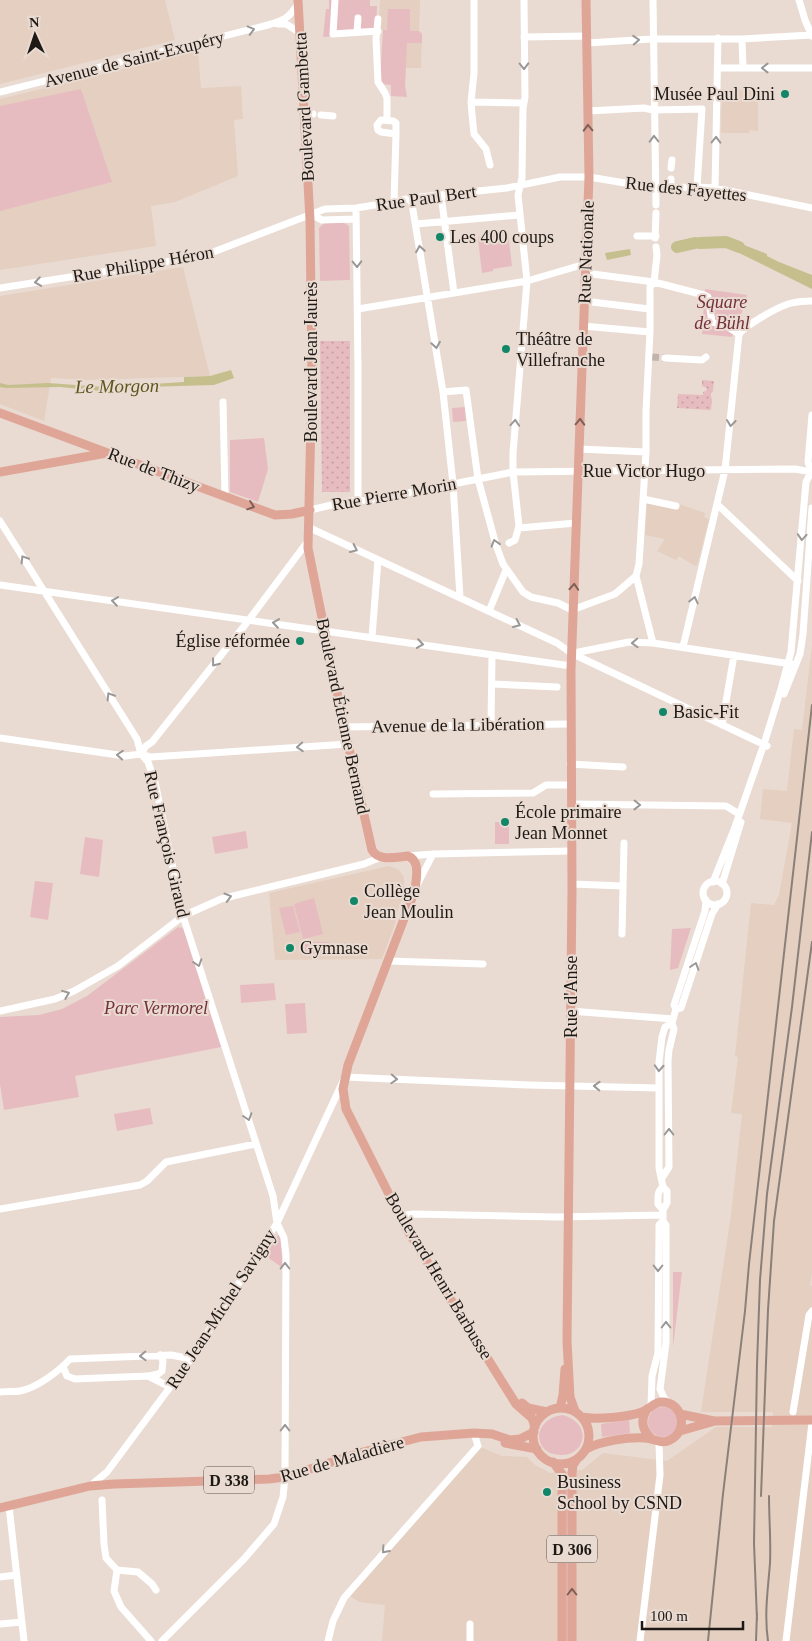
<svg xmlns="http://www.w3.org/2000/svg" width="812" height="1641" font-family="Georgia,serif">
<style>
.built{fill:#e4cfc1}
.green{fill:#e7bcc0}
.garden{fill:url(#garden-dots)}
.water{fill:#c5bf8d}
.lines{fill:none;stroke-linecap:round;stroke-linejoin:round}
.river{stroke:#c5bf8d;stroke-width:12}
.minor-tunnel{stroke:#c0b4ac;stroke-width:7;stroke-dasharray:7 3.5;stroke-linecap:butt}
.minor{stroke:#fff;stroke-width:7}
.major{stroke:#dfa698;stroke-width:9}
.rail{stroke:#8a8079;stroke-width:2}
.oneway{stroke:#9a9896}
.oneway2{stroke:#7e6056}
.poi-dot{fill:#118768;stroke:#e9dbd2;stroke-width:2}
.labels{text-anchor:middle;dominant-baseline:central;stroke-width:4;stroke-linejoin:round;paint-order:stroke}
.shield{fill:#e9dbd2;stroke:#5b534e;stroke-width:1}
.shield-label{font-size:16px;font-weight:bold;fill:#1e1915}
.street-label{font-size:18px;fill:#1e1915;stroke:#e9dbd2}
.poi-label{font-size:18px;fill:#1e1915;stroke:#e9dbd2;text-anchor:start}
.park-label{font-size:18px;font-style:italic;fill:#742f3b;stroke:#e9dbd2}
.water-label{font-size:19px;font-style:italic;fill:#5e561d;stroke:#e9dbd2}
</style>
<defs>
<pattern id="garden-dots" width="8" height="8" patternUnits="userSpaceOnUse" patternTransform="scale(1.25)"><rect width="8" height="8" fill="#e7bcc0"/><path d="M2 2h.1M6 6h.1" fill="none" stroke="#c6a1a4" stroke-width="1.8" stroke-linecap="round"/></pattern>
</defs>
<rect width="100%" height="100%" fill="#e9dbd2"/>
<path class="built" d="M0 0H165L175 40 0 84Z
M380 0H420L419 31 422 34 421 68H406L405 85 380 81 383 31 379 30Z
M198 51 201 88 241 86 243 119 234 120 238 176 175 202 151 206 156 246 0 270V99Z
M722 89 758 91V131L750 130 749 133H721Z
M183 267 210 376 87 380 51 378 44 421 0 404V296Z
M647 503 679 504 705 513 704 517 709 519 697 566 693 565 679 556 676 560 657 551 665 539 645 535Z
M812 645V1272L810 1286H812V1641H382L385 1605 359 1602 347 1594 478 1446 502 1456 527 1457 535 1465 550 1473 582 1470 603 1453 667 1461 716 1427H772L773 1412H701L731 1215 742 1114 731 1113 738 1057 735 1056 751 903 774 905 779 895 792 823 760 819 763 789 787 791 794 729 802 730Z
M389 866 399 870 404 877V888L402 895 403 897 395 918 396 921 382 959 275 960 269 893Z"/>
<path class="green" d="M329 0H370V6H377L376 33 323 37 326 9H329Z
M388 9H410V31H419L422 34V43H407L405 85 407 97 391 96V85L382 84 380 81 383 30H387Z
M81 89 112 182 0 211V106Z
M324 223H344L349 226 350 280 320 281 319 228Z
M508 232 512 266 493 269V271L482 273 478 239 480 236Z
M705 289 747 295 738 325 732 337 702 334Z
M465 407 466 421 453 422 452 408Z
M264 438 268 469 258 502 230 492V440Z
M495 822H509V844H495Z
M246 831 248 848 215 854 212 837Z
M85 837 103 840 99 877 80 874Z
M35 881 53 883 48 920 30 917Z
M314 898 323 934 303 939 294 904Z
M293 906 300 932 286 935 279 908Z
M178 927 183 928 221 1047 75 1076 79 1097 4 1110 0 1084V1017L39 1015 62 1009 87 996Z
M691 928 678 968 670 970 672 929Z
M301 942H329V955H301Z
M274 983 276 1000 241 1003 240 985Z
M305 1003 307 1033 287 1034 285 1004Z
M150 1108 153 1124 117 1131 114 1114Z
M279 1234 280 1235 283 1268 264 1255Z
M673 1272H682L673 1347Z
M648 1422a15 15 0 1 1 30 0a15 15 0 1 1-30 0Z
M562 1415C577 1418 589 1432 579 1447 575 1452 569 1455 562 1455 533 1456 530 1420 562 1415Z
M629 1420 630 1433 602 1437 601 1424Z
M566 1476H568V1641H565Z"/>
<path class="garden" d="M320 341H350V492H322Z
M702 380 714 381 713 391 711 393V397L712 399 711 410 677 408 678 394 703 395V392L706 391 707 388 702 386Z"/>
<path class="water" d="M726 238 767 254V256L779 262 812 275V289L727 247 720 245Z
M630 249 631 255 607 260 605 253Z
M231 370 234 378 214 385 144 387 111 392 60 387 6 388 0 387V383L8 385 48 383 105 387 184 382V377L210 376Z"/>
<g class="lines">
<path class="river" d="M700 243 726 242 739 247
M677 247 695 243"/>
<path class="minor-tunnel" d="M652 357 665 358"/>
<path class="minor" d="M335 0 333 34 378 31
M474 0V73L471 102 472 114 474 134 486 149 490 165
M653 0 656 205
M799 0 805 20 812 36
M378 19 376 39 378 82 385 93 387 98V120
M278 24H286L299 32
M357 32 358 18
M524 37 587 36
M742 39 743 68
M587 43 652 39H742L812 35
M718 68H812
M0 92 268 25C284 20 288 19 298 4
M471 102 523 103
M588 111 644 108 653 110 702 109 697 187
M304 113 313 114
M321 115 333 116
M381 120 393 121 396 123V134L381 132 378 130 377 125Z
M671 168 672 160
M671 187V179
M715 188 718 38
M441 195 454 293
M411 198 443 392 453 484 460 597
M394 202 396 134
M356 208 358 370V499
M310 214 322 220 356 219
M416 224 519 215
M637 236H656
M655 238 656 213
M585 273 654 282 704 295 708 297 712 322 728 327 739 334
M654 282 657 255 656 247
M0 288 203 256 325 209 356 208 394 202 411 198 507 188 560 177H589L655 188 697 187 715 188 812 208
M584 301 649 309
M358 309 527 281 585 264
M583 326 650 332
M665 358 702 360 706 357
M443 392 466 390 478 479 496 545 503 564 523 592 531 597 558 603 572 610 615 594 636 576
M223 402 225 497
M579 449 646 452
M812 474 808 462 812 415
M643 499 676 506
M717 504 798 581
M310 510 358 499 368 501 513 472 795 469 812 472
M0 521 137 739 141 754 148 762 155 782 183 916 273 1196 277 1223 284 1238 286 1255 285 1477 283 1497 274 1524 244 1559 162 1641
M310 528 557 643 571 653 767 746
M519 528 576 523
M509 543 515 540 519 526 513 472V453L527 281 518 195 522 178 523 108 525 97 524 0
M636 576 639 564 646 452V411L650 332V287L654 282
M636 576 653 643
M0 585 571 666
M489 611 506 570
M372 637 378 560
M683 647 725 470 739 334C746 325 776 308 788 304 795 302 804 301 812 301
M574 653 629 642 653 643 791 664
M492 684 557 687
M784 694 800 654 803 634 812 508
M491 725 492 655
M722 725 734 655
M344 727 571 724
M0 738 125 756 141 754 151 757 348 744
M141 754 146 746 152 742 245 625 308 541
M570 764 623 767
M433 794 533 793 546 785H570
M571 804 726 806 739 814
M408 856 433 854 571 851
M703 893a12 12 0 1 1 24 0a12 12 0 1 1-24 0Z
M713 882 735 827 764 744 781 689 791 652 806 482 812 470
M572 884 623 886
M722 884 741 822
M417 885 433 854
M622 934 624 843
M388 961 483 964
M676 1009 681 1008 712 914 718 904
M0 1011 55 999 74 991 118 966 183 916 221 899 364 864 381 857
M570 1011 673 1019
M662 1178 669 1167 668 1061 669 1050 674 1029 672 1023 676 1009 674 1005 705 911 706 900
M0 1209 140 1185 147 1181 166 1162 256 1144
M663 1210 658 1204C658 1197 657 1191 663 1187
M399 1216 414 1214 557 1217 663 1215
M663 1221 666 1225V1343L660 1389 664 1398 669 1403
M63 1367 67 1376 75 1379 148 1376 170 1387
M149 1376 158 1374 162 1371 163 1361 160 1355
M0 1392C6 1391 14 1392 20 1391 37 1388 59 1371 70 1359L171 1355 191 1359
M651 1406 652 1376 658 1353 659 1225 663 1221V1210L667 1203V1191L663 1187 659 1168V1062L662 1037 665 1027 672 1023
M793 1412 809 1315 812 1311
M90 1486 107 1472 191 1359 277 1223 345 1077 528 1085 659 1088
M102 1500 104 1544 106 1558 117 1570
M9 1506 24 1641
M0 1577 16 1575
M0 1624 22 1622
M470 1624V1641
M151 1641 121 1607 114 1591 117 1570 138 1572 152 1584 156 1590
M328 1641 333 1621 344 1598 478 1446 474 1433
M640 1641 660 1475 659 1442
M786 1641 812 1423"/>
<path class="major" d="M298 0 310 220 312 377 308 548 342 717 372 850C379 862 397 857 408 856 421 861 416 879 415 890L348 1065 343 1089 346 1109 406 1228 516 1404 532 1418 535 1427
M0 413 275 515 292 514 310 510
M0 472 107 453
M522 1403 528 1408 547 1412
M560 1408 563 1395 565 1369
M533 1436a28 28 0 1 1 56 0a28 28 0 1 1-56 0Z
M647 1409C640 1420 642 1430 651 1438
M575 1411 570 1397 567 1341 572 890 571 670 589 177 586 0
M680 1414 714 1421
M582 1417C595 1420 629 1417 642 1412 650 1409 654 1402 662 1402 683 1402 689 1431 670 1440 661 1445 654 1438 645 1438 627 1437 601 1441 586 1449
M680 1431 715 1421 812 1420
M505 1443 537 1449
M553 1462 562 1474V1641
M0 1508 90 1486 114 1484 269 1479 285 1477 363 1452 421 1437 474 1433 492 1434 510 1440 520 1439 534 1432
M572 1641V1473L573 1465 577 1459"/>
<path class="rail" d="M761 1496 768 1310 774 1221 812 942
M757 1620 754 1543 757 1365 760 1280 767 1194 792 1007 812 832
M708 1641 723 1494 745 1311 749 1264 812 705
M756 1641 757 1613
M768 1641C764 1614 768 1589 770 1563 771 1541 769 1518 769 1496"/>
</g>
<defs><path id="oneway-chevron" d="M-2-3.5L2.5 0L-2 3.5" fill="none" stroke-width="1.6" stroke-linecap="round" stroke-linejoin="round" transform="scale(1.25)"/></defs>
<g class="oneway">
<use href="#oneway-chevron" transform="translate(251 30) rotate(-15)"/>
<use href="#oneway-chevron" transform="translate(636 40) rotate(-4)"/>
<use href="#oneway-chevron" transform="translate(524 66) rotate(89)"/>
<use href="#oneway-chevron" transform="translate(765 68) rotate(180)"/>
<use href="#oneway-chevron" transform="translate(654 139) rotate(-91)"/>
<use href="#oneway-chevron" transform="translate(716 140) rotate(-89)"/>
<use href="#oneway-chevron" transform="translate(420 249) rotate(-99)"/>
<use href="#oneway-chevron" transform="translate(357 264) rotate(89)"/>
<use href="#oneway-chevron" transform="translate(38 282) rotate(171)"/>
<use href="#oneway-chevron" transform="translate(436 345) rotate(81)"/>
<use href="#oneway-chevron" transform="translate(515 423) rotate(-86)"/>
<use href="#oneway-chevron" transform="translate(731 423) rotate(96)"/>
<use href="#oneway-chevron" transform="translate(802 537) rotate(94)"/>
<use href="#oneway-chevron" transform="translate(495 543) rotate(-107)"/>
<use href="#oneway-chevron" transform="translate(354 549) rotate(25)"/>
<use href="#oneway-chevron" transform="translate(24 559) rotate(-122)"/>
<use href="#oneway-chevron" transform="translate(694 600) rotate(-77)"/>
<use href="#oneway-chevron" transform="translate(115 601) rotate(-172)"/>
<use href="#oneway-chevron" transform="translate(276 623) rotate(-172)"/>
<use href="#oneway-chevron" transform="translate(517 624) rotate(25)"/>
<use href="#oneway-chevron" transform="translate(635 643) rotate(178)"/>
<use href="#oneway-chevron" transform="translate(420 644) rotate(8)"/>
<use href="#oneway-chevron" transform="translate(215 663) rotate(128)"/>
<use href="#oneway-chevron" transform="translate(110 696) rotate(-122)"/>
<use href="#oneway-chevron" transform="translate(300 747) rotate(176)"/>
<use href="#oneway-chevron" transform="translate(120 755) rotate(-175)"/>
<use href="#oneway-chevron" transform="translate(637 805) rotate(1)"/>
<use href="#oneway-chevron" transform="translate(228 897) rotate(-16)"/>
<use href="#oneway-chevron" transform="translate(198 963) rotate(72)"/>
<use href="#oneway-chevron" transform="translate(695 966) rotate(-72)"/>
<use href="#oneway-chevron" transform="translate(66 994) rotate(-22)"/>
<use href="#oneway-chevron" transform="translate(659 1068) rotate(93)"/>
<use href="#oneway-chevron" transform="translate(394 1079) rotate(3)"/>
<use href="#oneway-chevron" transform="translate(597 1086) rotate(-178)"/>
<use href="#oneway-chevron" transform="translate(248 1117) rotate(72)"/>
<use href="#oneway-chevron" transform="translate(669 1132) rotate(-90)"/>
<use href="#oneway-chevron" transform="translate(285 1266) rotate(-90)"/>
<use href="#oneway-chevron" transform="translate(658 1268) rotate(90)"/>
<use href="#oneway-chevron" transform="translate(666 1325) rotate(-90)"/>
<use href="#oneway-chevron" transform="translate(143 1356) rotate(178)"/>
<use href="#oneway-chevron" transform="translate(285 1428) rotate(-90)"/>
<use href="#oneway-chevron" transform="translate(385 1550) rotate(132)"/>
</g>
<g class="oneway2">
<use href="#oneway-chevron" transform="translate(588 128) rotate(-92)"/>
<use href="#oneway-chevron" transform="translate(580 422) rotate(-88)"/>
<use href="#oneway-chevron" transform="translate(251 506) rotate(19)"/>
<use href="#oneway-chevron" transform="translate(574 587) rotate(-86)"/>
<use href="#oneway-chevron" transform="translate(572 1592) rotate(-90)"/>
</g>
<g class="poi-dot">
<circle cx="785" cy="94" r="5"/>
<circle cx="440" cy="237" r="5"/>
<circle cx="506" cy="349" r="5"/>
<circle cx="300" cy="641" r="5"/>
<circle cx="663" cy="712" r="5"/>
<circle cx="505" cy="822" r="5"/>
<circle cx="354" cy="901" r="5"/>
<circle cx="290" cy="948" r="5"/>
<circle cx="547" cy="1492" r="5"/>
</g>
<g class="labels">
<g class="shield">
<rect x="204" y="1466.5" width="50" height="27" rx="4"/>
<rect x="547" y="1535.5" width="50" height="27" rx="4"/>
</g>
<g class="shield-label">
<text x="229" y="1480">D 338</text>
<text x="572" y="1549">D 306</text>
</g>
<g class="street-label">
<text transform="translate(134 59) rotate(-14)">Avenue de Saint-Exupéry</text>
<text transform="translate(304 107) rotate(-93)">Boulevard Gambetta</text>
<text transform="translate(686 189) rotate(6)">Rue des Fayettes</text>
<text transform="translate(426 198) rotate(-8)">Rue Paul Bert</text>
<text transform="translate(586 252) rotate(-88)">Rue Nationale</text>
<text transform="translate(143 264) rotate(-10)">Rue Philippe Héron</text>
<text transform="translate(311 362) rotate(-90)">Boulevard Jean Jaurès</text>
<text transform="translate(154 470) rotate(21)">Rue de Thizy</text>
<text x="644" y="471">Rue Victor Hugo</text>
<text transform="translate(394 494) rotate(-10)">Rue Pierre Morin</text>
<text transform="translate(343 716) rotate(78)">Boulevard Étienne Bernand</text>
<text transform="translate(458 725) rotate(-1)">Avenue de la Libération</text>
<text transform="translate(167 844) rotate(77)">Rue François Giraud</text>
<text transform="translate(571 997) rotate(-90)">Rue d'Anse</text>
<text transform="translate(439 1276) rotate(59)">Boulevard Henri Barbusse</text>
<text transform="translate(221 1309) rotate(-57)">Rue Jean-Michel Savigny</text>
<text transform="translate(342 1459) rotate(-16)">Rue de Maladière</text>
</g>
<g class="poi-label">
<text x="775" y="94" text-anchor="end">Musée Paul Dini</text>
<text x="450" y="237">Les 400 coups</text>
<text x="516" y="339">Théâtre de<tspan x="516" dy="21">Villefranche</tspan></text>
<text x="290" y="641" text-anchor="end">Église réformée</text>
<text x="673" y="712">Basic-Fit</text>
<text x="515" y="812">École primaire<tspan x="515" dy="21">Jean Monnet</tspan></text>
<text x="364" y="891">Collège<tspan x="364" dy="21">Jean Moulin</tspan></text>
<text x="300" y="948">Gymnase</text>
<text x="557" y="1482">Business<tspan x="557" dy="21">School by CSND</tspan></text>
</g>
<g class="park-label">
<text x="722" y="302">Square<tspan x="722" dy="21">de Bühl</tspan></text>
<text x="156" y="1008">Parc Vermorel</text>
</g>
<g class="water-label">
<text transform="translate(117 386) rotate(-1)">Le Morgon</text>
</g>
</g>
<g transform="translate(35 35) rotate(357)" stroke="#e9dbd2" stroke-width="4" paint-order="stroke">
<path d="M0-4L9 19L0 12L-9 19Z" fill="#1e1915"/>
<text y="-8" font-size="14" font-weight="bold" text-anchor="middle" fill="#1e1915">N</text>
</g>
<path d="M642 1621v8h101v-8" fill="none" stroke="#1e1915" stroke-width="2.5"/>
<text x="650" y="1621" font-size="15" fill="#1e1915" stroke="#e9dbd2" stroke-width="4" paint-order="stroke">100 m</text>
</svg>
